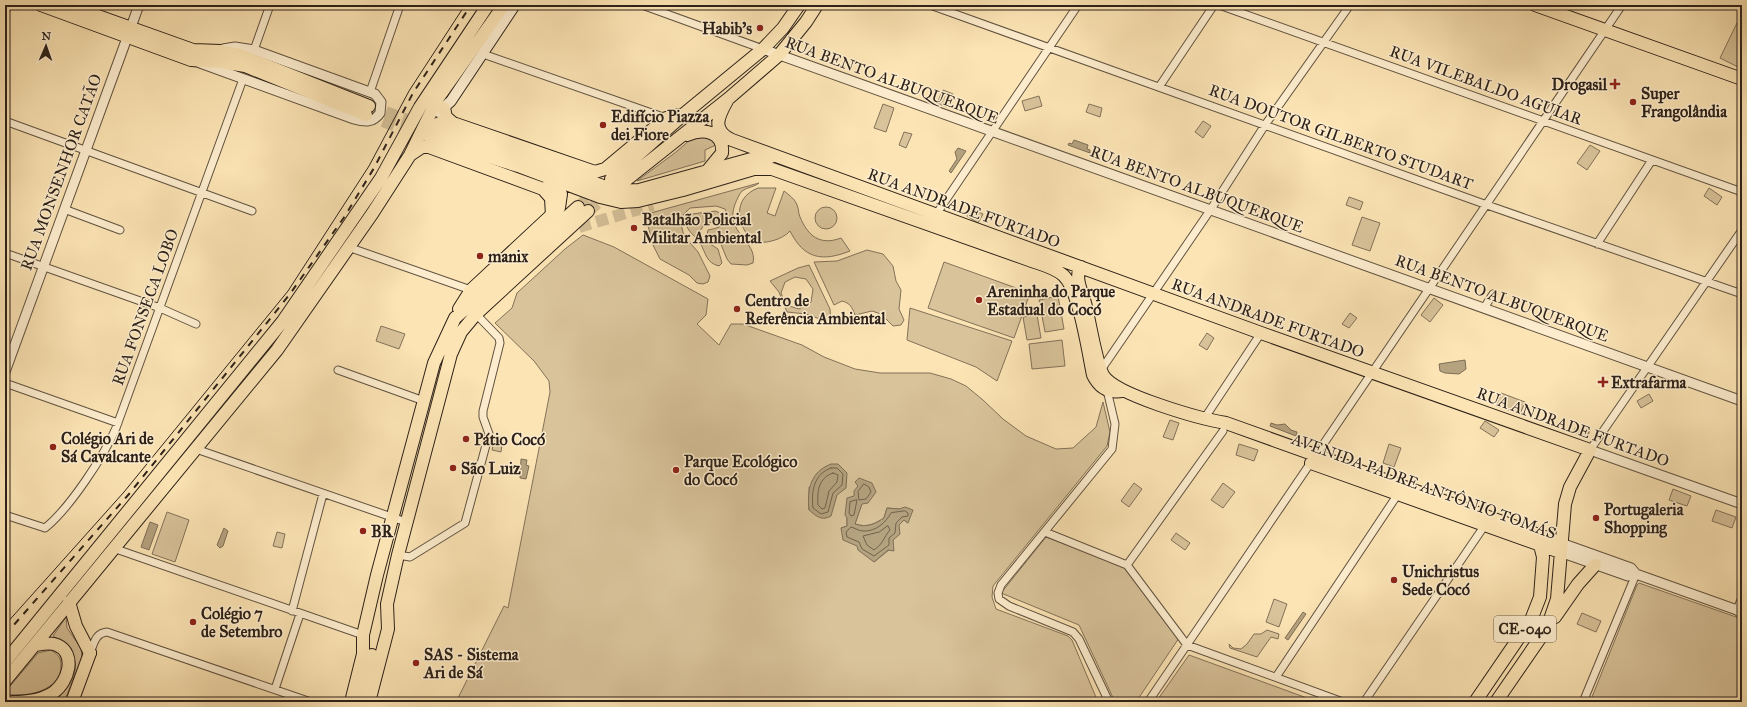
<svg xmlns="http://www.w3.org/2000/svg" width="1747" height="707" font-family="'IM FELL Great Primer',serif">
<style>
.green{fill:#d9c39a;stroke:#82725a;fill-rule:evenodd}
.water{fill:#b5a27f;stroke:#7e6e56}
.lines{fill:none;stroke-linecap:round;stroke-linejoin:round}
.shore{stroke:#70624c;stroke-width:1}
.primary-tunnel{stroke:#d2bd95;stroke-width:12;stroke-dasharray:12 6;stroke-linecap:butt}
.minor-casing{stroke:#605240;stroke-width:9}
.tertiary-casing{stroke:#605240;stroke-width:11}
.secondary-casing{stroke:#2c2119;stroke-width:12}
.primary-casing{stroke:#2c2119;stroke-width:14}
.trunk-casing{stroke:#2c2119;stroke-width:14}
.minor{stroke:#fdedce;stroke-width:7}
.tertiary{stroke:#fdedce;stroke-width:9}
.secondary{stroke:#fdedce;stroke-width:10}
.primary{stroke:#fce4b4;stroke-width:12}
.trunk{stroke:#fce4b4;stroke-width:12}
.tram{stroke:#2c2119;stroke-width:1}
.rail{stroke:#2c2119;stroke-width:2;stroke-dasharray:7 7;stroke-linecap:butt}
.poi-dot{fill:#8f2418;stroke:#fdedce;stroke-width:1.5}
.labels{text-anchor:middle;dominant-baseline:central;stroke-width:3;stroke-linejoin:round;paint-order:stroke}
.shield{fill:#fdedce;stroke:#6b5e4f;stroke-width:1}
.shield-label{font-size:15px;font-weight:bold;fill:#2c2119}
.poi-label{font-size:16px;font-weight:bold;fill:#2c2119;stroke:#fdedce;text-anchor:start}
.street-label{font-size:16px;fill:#2c2119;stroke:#fdedce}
</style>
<rect width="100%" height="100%" fill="#fce4b4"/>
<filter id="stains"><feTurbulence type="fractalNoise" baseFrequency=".005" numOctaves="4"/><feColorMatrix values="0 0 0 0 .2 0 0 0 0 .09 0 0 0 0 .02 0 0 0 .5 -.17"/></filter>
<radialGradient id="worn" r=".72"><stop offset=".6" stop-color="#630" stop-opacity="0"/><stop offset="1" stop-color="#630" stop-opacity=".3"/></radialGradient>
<path class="green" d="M1737 23 1742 25V69L1720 58Z
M943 90 953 94 947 107 937 103Z
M1039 96 1042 106 1025 111 1022 101Z
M883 104 894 108 886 132 874 128Z
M1089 104 1102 108 1100 117 1086 112Z
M1203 121 1211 126 1203 138 1195 132Z
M904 132 912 134 906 148 899 145Z
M707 134 718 144 705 150V161L637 181 676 152 691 139Z
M1590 145 1600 151 1587 170 1577 163Z
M759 183C755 187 747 187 742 191 739 194 737 200 735 204 724 233 758 241 753 263L747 265 731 264 727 259 720 242 709 239 707 235 708 230C719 228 732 224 725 209L716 206 690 208 683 215 681 224 684 236 698 252 710 276 708 282 703 284 697 283 689 275 660 259 653 245 646 218 647 214Z
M758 188H776L767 213 775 216 784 191C789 195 795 199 797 205 799 209 798 213 800 217 808 236 820 246 841 238L850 251C822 262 804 259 790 231 782 240 765 244 754 242 736 226 732 198 758 188Z
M1709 188 1722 197 1717 205 1704 196Z
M1349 197 1363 202 1360 210 1346 205Z
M815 218a11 11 0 1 1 22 0a11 11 0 1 1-22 0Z
M972 208 983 214 978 223 967 216Z
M716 211 721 214V219L704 225 700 231 701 238 718 249 722 263 719 266C706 263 706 253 700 243 696 235 677 226 692 214Z
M1362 217 1380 223 1370 251 1352 245Z
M583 235 614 247 708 299 706 315 697 324 719 345 731 324H743L802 345 824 357 855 369 880 373H930L951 379 966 386 983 400 1003 419 1026 436 1056 449 1073 448 1096 427 1103 402 1110 432 1107 446 993 586 992 597 996 609 1068 636 1072 640 1098 702H456L504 606 508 608 550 392 549 381 534 361 495 323 512 308 517 293 565 249ZM858 486 862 503 855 524C867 528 874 524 884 518L887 508 899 509 908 523 904 520 899 525 889 550 874 562 841 528 847 526V518ZM809 487 846 488 809 510Z
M867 250 883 254 893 266 896 281 901 290 899 309 904 320 901 325 893 326 881 314 872 311 855 315C852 307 850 303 842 301L834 305 814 262 837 261Z
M944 262 1030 293 1014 338 928 308Z
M809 265 830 309 831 323 806 314 787 312 779 292 770 281 798 268ZM795 277 806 279 813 289 811 302 799 309 786 305 781 293 785 282Z
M1058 296 1064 329 1045 332 1039 300Z
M1434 298 1443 305 1430 322 1421 315Z
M910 308 1012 341 997 381 976 367 907 340Z
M1350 313 1357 318 1349 328 1342 324Z
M1037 315 1041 338 1027 340 1023 317Z
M381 326 405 334 399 349 376 341Z
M1207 333 1214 338 1207 350 1199 345Z
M1062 340 1065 366 1032 369 1029 344Z
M1501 393 1525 402 1520 414 1496 406Z
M1649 394 1653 401 1641 408 1637 401Z
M1170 420 1179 423 1173 440 1163 437Z
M1485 421 1499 430 1494 437 1480 428Z
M495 436 503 438 501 452 492 450Z
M1239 444 1258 450 1254 461 1236 455Z
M1389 444 1401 448 1394 467 1383 463Z
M1134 483 1142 489 1129 507 1121 501Z
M1223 483 1235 492 1223 508 1211 500Z
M1673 489 1691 496 1687 506 1669 500Z
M1716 510 1736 517 1732 528 1712 521Z
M167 512 189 520 175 562 152 554Z
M277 532 285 534 282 548 273 546Z
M1176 533 1190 543 1185 550 1171 540Z
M1046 537 1125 567 1179 638 1136 702H1115L1079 625 1001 593Z
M1639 583 1742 619V702H1590L1637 585Z
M1274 599 1287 604 1279 627 1266 622Z
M1582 613 1601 621 1596 632 1577 624Z
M66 617 67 628 81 648 82 658 64 702H52C80 681 86 654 53 636Z
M1267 630 1279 634 1278 639 1271 637 1257 657 1230 648 1229 644 1233 648 1241 649 1247 644 1254 634H1261Z
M51 650C57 654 61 657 61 665 62 690 27 698 7 694L6 691 38 653Z
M1189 655 1318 702H1156Z"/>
<path class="water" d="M1074 140 1088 145 1087 149 1090 150V153L1068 145 1069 143 1072 144Z
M958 148 966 151 951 173 949 171 957 159 955 152Z
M1465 360 1466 369 1459 374 1445 373 1440 371 1439 364Z
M1271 423 1277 425 1285 424 1291 430 1297 432 1296 436 1270 426Z
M1576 427 1586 434 1585 430 1589 428 1590 430 1587 438 1573 432Z
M521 459 527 460 526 465 529 466 526 479 520 478Z
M831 464H838L847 473 846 488 837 495 831 516C822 521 817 517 809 510 807 490 810 472 831 464Z
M859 478 872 483 876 492 868 503 862 504 855 524C867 528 875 524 884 518L887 508 899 509 905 507 913 510 908 523 904 520 899 525 900 534 893 540 894 551 888 550 874 562 858 550 857 546 843 540 841 528 847 526V518L845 515 847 498 854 496V491L858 486 855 482Z
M150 522 158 525 149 550 141 547Z
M224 528 228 531 223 546 220 548 217 545Z
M1303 612 1306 614 1288 640 1285 638Z"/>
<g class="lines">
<path class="shore" d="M831 468H837L843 474 842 485 833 493 828 512 821 514 813 508C811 491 814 474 831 468Z
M833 473 838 475 837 482 829 491 825 508 822 509 818 505C817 492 818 478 833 473Z
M864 484 869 487 871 492 866 499 859 500 858 492Z
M857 500 854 515 851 516 849 513 850 502Z
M905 511 908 513V516L902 517 896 523 895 533 889 538V545L874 556 862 549 859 542 847 537 846 532 851 527C855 528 859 531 863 531 876 532 886 522 891 513Z
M888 526 890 530C883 538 884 543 874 550L867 545 863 536 879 532Z"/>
<path class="primary-tunnel" d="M369 106 434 130
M366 115 429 138
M578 207 599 189
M588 211 610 193
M579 227 653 205"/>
<defs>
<path id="minor" d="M642 5 763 49
M930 5 1487 205 1742 294
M1219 5 1742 192
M5 13 8 5
M254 50 270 5
M483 54 666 118
M1159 87 1214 5
M370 92 400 5
M5 121 252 211
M64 209 120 230
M935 216 1078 5
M1597 244 1652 160
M348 247 471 290
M5 253 160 308 196 324
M1484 308 1493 294
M338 370 424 401
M1101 370 1211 209 1265 125 1350 5
M5 383 118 423
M1107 390 1115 424 1112 449 1001 585 998 593 999 599 1009 606 1073 632 1079 639 1109 702
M1204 419 1261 333
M196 449 406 522
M1590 450 1742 230
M5 515 45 528C69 509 104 456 116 428L243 79
M1045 532 1127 565 1187 645 1343 702
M113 548 363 635
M398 555 410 557 465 523 489 434 483 417V411L500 343 499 338 476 314
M1127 565 1223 431
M1737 610 1742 597
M292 611 323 494
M90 653C94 644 95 633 107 632L311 702
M1276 677 1400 491
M275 689 300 614
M1148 702 1622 5
M1364 702 1485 525
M1583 702 1636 574"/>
<path id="tertiary" d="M763 49 1742 401
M200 63 354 119C365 122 373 123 380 113L381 102 375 94 254 50 235 47 223 49
M5 372 139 5
M1590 450 1742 504
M1561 543 1631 568 1636 574 1737 610 1742 614
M1560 552 1628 576 1636 574"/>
<path id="secondary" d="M439 112 451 101 515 5"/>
<path id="primary" d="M41 5 191 60 221 62 245 66 366 115
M67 5 193 50 221 51 240 55 369 106
M1535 5 1742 79
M728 99C719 115 710 130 732 140L1261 333 1590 450 1570 487 1565 504 1557 599 1547 628 1496 702
M444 108 446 117 453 123
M439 131 522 157 617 191 639 190 751 159 771 157
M687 135C703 128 724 131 722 153L708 170
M429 137C435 123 439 120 453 123L595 172
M432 139 518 166 600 197 621 202 638 201 683 190 754 169H772L1029 260C1040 264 1054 267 1063 275 1079 289 1088 351 1093 375 1099 387 1108 393 1122 391
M588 174 605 169 666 118 684 114
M611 179 684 114 763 49 783 28 799 5
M621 184 728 99 779 55 806 22 817 5
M1081 267C1073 278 1084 295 1086 307 1090 323 1096 362 1103 375 1115 395 1201 419 1226 423L1561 543
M459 309 471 290 559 208 561 194 548 179
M1311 463 1560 552
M1555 617 1578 584 1595 565
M72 702 90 653
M351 702 363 654V635L377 575 434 363 455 318 578 207
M360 702 372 655
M369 702 388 629 387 604 398 555 451 354 461 332 476 314 588 211
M1475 702 1531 620 1540 597 1543 557 1540 545"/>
<path id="trunk" d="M410 155 422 147H429L543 189 551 198 552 216
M69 602 76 626 90 653
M5 662 283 321 381 178 420 107 488 5
M5 681 277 350 372 214 410 155 438 98 504 5
M12 702C26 702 43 700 54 692 68 682 77 654 57 645 50 642 42 644 35 645"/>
</defs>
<use href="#minor" class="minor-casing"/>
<use href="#tertiary" class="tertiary-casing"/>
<use href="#secondary" class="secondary-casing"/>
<use href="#primary" class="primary-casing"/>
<use href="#trunk" class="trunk-casing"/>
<use href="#minor" class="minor"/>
<use href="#tertiary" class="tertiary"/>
<use href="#secondary" class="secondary"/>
<use href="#primary" class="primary"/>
<use href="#trunk" class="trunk"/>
<path class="tram" d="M5 625 124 492 288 291 369 166 409 91 465 5"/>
<path class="rail" d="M5 635 129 494 290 294 345 216 374 168 413 93 471 5"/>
</g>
<g class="poi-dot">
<circle cx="760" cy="28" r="4"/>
<path d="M1613 78h4v4h4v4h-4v4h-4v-4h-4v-4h4z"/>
<circle cx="1633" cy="102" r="4"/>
<circle cx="603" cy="125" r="4"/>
<circle cx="634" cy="228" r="4"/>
<circle cx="480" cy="256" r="4"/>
<circle cx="979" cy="300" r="4"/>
<circle cx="737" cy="309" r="4"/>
<path d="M1601 376h4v4h4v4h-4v4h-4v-4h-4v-4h4z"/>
<circle cx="466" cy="439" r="4"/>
<circle cx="53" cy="447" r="4"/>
<circle cx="453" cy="468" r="4"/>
<circle cx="676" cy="470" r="4"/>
<circle cx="1596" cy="518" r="4"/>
<circle cx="363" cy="531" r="4"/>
<circle cx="1394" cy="580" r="4"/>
<circle cx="193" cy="622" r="4"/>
<circle cx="416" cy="663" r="4"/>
</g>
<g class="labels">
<rect class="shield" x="1494" y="616" width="62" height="26" rx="3"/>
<g class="shield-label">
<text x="1525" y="629">CE-040</text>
</g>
<g class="poi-label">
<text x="752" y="28" text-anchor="end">Habib's</text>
<text x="1607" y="84" text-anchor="end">Drogasil</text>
<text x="1641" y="93">Super<tspan x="1641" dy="18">Frangolândia</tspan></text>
<text x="611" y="116">Edifício Piazza<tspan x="611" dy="18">dei Fiore</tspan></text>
<text x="642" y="219">Batalhão Policial<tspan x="642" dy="18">Militar Ambiental</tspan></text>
<text x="488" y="256">manix</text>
<text x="987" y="291">Areninha do Parque<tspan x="987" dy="18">Estadual do Cocó</tspan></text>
<text x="745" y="300">Centro de<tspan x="745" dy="18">Referência Ambiental</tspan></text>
<text x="1611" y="382">Extrafarma</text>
<text x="61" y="438">Colégio Ari de<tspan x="61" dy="18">Sá Cavalcante</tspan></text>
<text x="474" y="439">Pátio Cocó</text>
<text x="684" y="461">Parque Ecológico<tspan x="684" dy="18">do Cocó</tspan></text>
<text x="461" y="468">São Luiz</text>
<text x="1604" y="509">Portugaleria<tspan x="1604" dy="18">Shopping</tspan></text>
<text x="371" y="531">BR</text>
<text x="1402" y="571">Unichristus<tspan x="1402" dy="18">Sede Cocó</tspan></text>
<text x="201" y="613">Colégio 7<tspan x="201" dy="18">de Setembro</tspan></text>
<text x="424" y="654">SAS - Sistema<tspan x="424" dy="18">Ari de Sá</tspan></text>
</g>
<g class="street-label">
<text transform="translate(892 80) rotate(20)">RUA BENTO ALBUQUERQUE</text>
<text transform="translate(1486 85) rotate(20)">RUA VILEBALDO AGUIAR</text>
<text transform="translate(1341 137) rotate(20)">RUA DOUTOR GILBERTO STUDART</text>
<text transform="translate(61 172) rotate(-70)">RUA MONSENHOR CATÃO</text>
<text transform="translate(1197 189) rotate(20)">RUA BENTO ALBUQUERQUE</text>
<text transform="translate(964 208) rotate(20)">RUA ANDRADE FURTADO</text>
<text transform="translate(1502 298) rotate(20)">RUA BENTO ALBUQUERQUE</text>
<text transform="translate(145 307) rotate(-70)">RUA FONSECA LOBO</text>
<text transform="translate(1268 318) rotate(20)">RUA ANDRADE FURTADO</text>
<text transform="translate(1573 427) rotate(20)">RUA ANDRADE FURTADO</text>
<text transform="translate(1424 486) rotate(20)">AVENIDA PADRE ANTÔNIO TOMÁS</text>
</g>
</g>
<rect width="1747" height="707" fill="none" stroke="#fce4b4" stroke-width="20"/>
<rect x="6" y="6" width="1735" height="695" fill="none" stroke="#2c2119" stroke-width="2"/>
<rect x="10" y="10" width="1727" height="687" fill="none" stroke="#2c2119"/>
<g transform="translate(46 46) rotate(2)" stroke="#fdedce" stroke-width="3" paint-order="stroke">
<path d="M0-3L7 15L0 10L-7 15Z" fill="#2c2119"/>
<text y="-6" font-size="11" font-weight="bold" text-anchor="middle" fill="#2c2119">N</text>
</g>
<rect width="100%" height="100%" filter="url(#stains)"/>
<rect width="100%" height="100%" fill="url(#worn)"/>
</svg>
